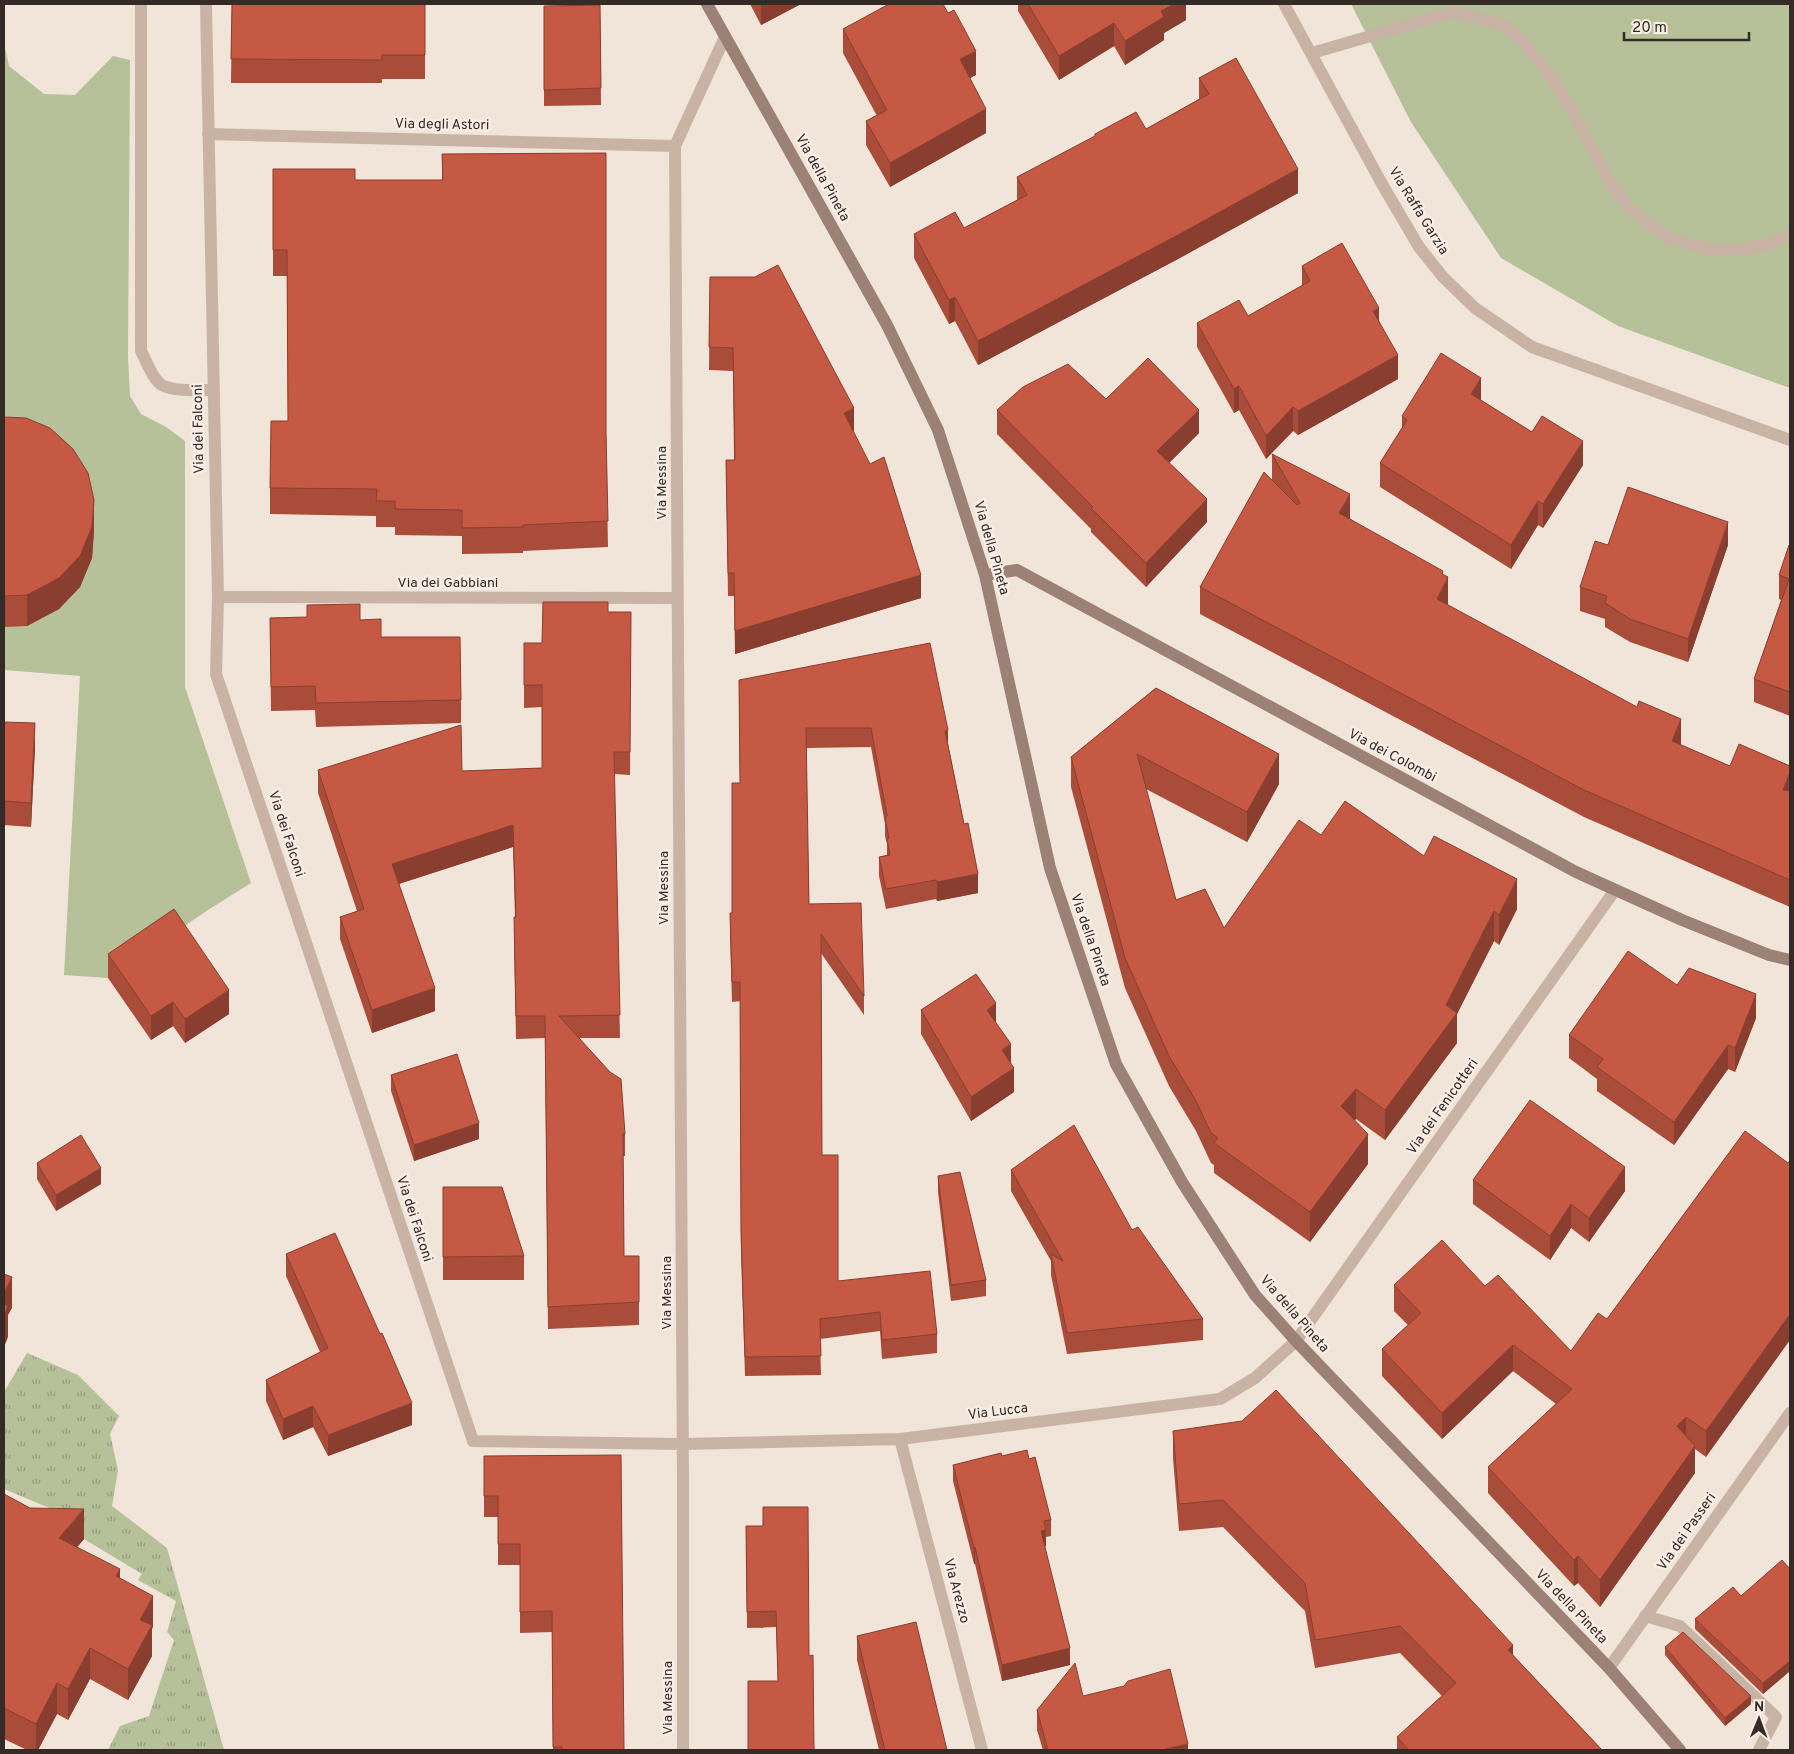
<svg xmlns="http://www.w3.org/2000/svg" width="1794" height="1754" font-family="Overpass,sans-serif">
<style>
.grass{fill:#b6c099}
.park{fill:url(#park-tufts)}
.lines{fill:none;stroke-linecap:round;stroke-linejoin:round}
.lane{stroke:#c9b3a5;stroke-width:12}
.street{stroke:#c9b3a5;stroke-width:12}
.secondary{stroke:#9c8177;stroke-width:12}
.wall{fill:#a94d3a}
.shaded-wall{fill:#8a3e2f}
.building{fill:#c55943;stroke:#8a3e2f}
.labels{text-anchor:middle;dominant-baseline:central;stroke-width:5;stroke-linejoin:round;paint-order:stroke}
.street-label{font-size:14px;fill:#342a26;stroke:#f9eee5}
</style>
<defs>
<pattern id="park-tufts" width="24" height="20" patternUnits="userSpaceOnUse" patternTransform="scale(1.25)"><rect width="24" height="20" fill="#b6c099"/><path d="M3 7l-1-3M5 7V3M7 7l1-3M15 17l-1-3M17 17v-4M19 17l1-3" fill="none" stroke="#959c7d"/></pattern>
</defs>
<rect width="100%" height="100%" fill="#f1e4d9"/>
<path class="grass" d="M1351 4H1790V388L1618 326 1501 258 1411 122Z
M4 43 9 66 44 94 75 95 113 56 130 60 128 357 130 396 141 414 166 427 185 441V687L251 883 208 910 108 978 64 975 80 676 4 670Z"/>
<path class="park" d="M27 1353 78 1375 119 1416 110 1434 118 1470 112 1506 167 1548 224 1750H108L120 1726 149 1716 174 1640 167 1632 176 1601 138 1580 142 1574 84 1539 83 1522 4 1489V1392Z"/>
<g class="lines">
<path class="lane" d="M141 4V351C146 360 153 380 162 385 173 392 200 390 213 390
M1312 53 1453 12 1504 25 1524 43 1552 78 1573 112 1609 181 1629 208 1666 237 1706 249 1738 250 1770 244 1790 234
M1645 1616 1680 1626 1776 1717 1759 1750"/>
<path class="street" d="M206 4 218 597 216 674 473 1441 683 1444 900 1439 1220 1399 1255 1378 1296 1341 1615 890
M1284 4 1382 184 1419 247 1443 277 1475 308 1532 347 1790 440
M208 134 675 146
M218 597 677 598
M900 1439 982 1750
M1609 1668 1790 1413
M683 1750V1480L675 146 725 37"/>
<path class="secondary" d="M707 4 887 325 938 430 985 575 1050 868 1116 1064 1182 1182 1255 1295 1296 1341 1609 1668 1680 1750
M985 575 1017 570 1576 872 1682 920 1769 955 1790 960"/>
</g>
<path class="wall" d="M232 4H425V79H382V83H231Z
M750 4H801L761 25Z
M1018 4H1186V20L1164 33V40L1125 65 1114 46 1059 80 1018 11Z
M600 5 601 105 544 106V6Z
M843 29 976 75 970 78 986 133 890 187 866 145V121L877 116 843 53Z
M1199 78 1298 193 1178 259 978 365 955 321 949 324 914 258V234L964 228 1017 200V177L1095 137V134L1146 129 1199 99Z
M442 154 606 432 608 547 523 551V553L462 554V536L395 535V527H376V516L270 514V488L288 421 287 276H273V169L355 180H442Z
M1302 266 1379 321 1398 379 1298 435 1293 431 1266 459 1239 410 1234 413 1197 347V323L1248 316 1302 286Z
M710 277 854 431H853L921 598 735 654 734 596H728L726 460H734L733 371 709 370Z
M1106 399 1199 433 1169 463 1207 522 1146 587 1091 532V529L997 434V410Z
M1481 400 1583 465 1543 528 1538 525 1511 569 1380 487V463L1402 428V416Z
M4 417 94 531 92 558 80 587 59 609 27 626 4 627Z
M1272 454 1350 519 1443 574 1448 605 1681 745 1730 766H1790V907L1584 817 1200 614V587L1272 480Z
M1608 545H1728L1688 662 1630 642 1605 627V619L1580 611V587Z
M1790 546V716L1754 702V679L1781 600 1779 599V575Z
M608 612H631L630 775 614 774 620 1038H579L625 1134V1156H623L624 1256H639V1325L548 1329 545 1038 516 1039 514 940 515 917 513 847 399 884 435 1011 372 1033 340 939V917L357 911 318 793V770L462 771 542 768V707L524 708V643H542Z
M270 618 360 620 461 700V723L316 727 315 710 271 711Z
M739 680 948 744 978 893 937 901 936 899 886 909 879 876V857L887 855V844L885 836V824L871 747 806 748 809 904 864 996V1015L821 953 822 1155 838 1281 937 1334V1353L882 1359 880 1331 820 1339 821 1375 745 1376 741 1252 740 1001 732 1002 730 932V913H732L740 783Z
M1156 688 1279 784 1247 842 1146 789 1176 900 1224 928 1321 835 1424 856 1517 909 1499 945 1494 941 1457 1014V1043L1385 1140 1356 1119 1355 1120 1368 1164 1310 1242 1214 1173V1165L1211 1163 1196 1131 1169 1086 1125 988 1071 787V757Z
M4 722 35 747 31 827 4 825Z
M108 954 229 1014 185 1043 173 1026 151 1040 108 978Z
M1677 985 1756 1018 1735 1072 1728 1069 1674 1145 1597 1091V1079L1569 1058V1035Z
M921 1010 996 1023 1014 1092 971 1121 921 1034Z
M391 1075 479 1139 414 1161 391 1091Z
M1745 1131 1706 1457 1695 1449V1473L1600 1607 1578 1583 1574 1586 1488 1493V1467L1556 1404 1513 1371 1442 1439 1382 1376V1349L1408 1325 1394 1311V1285L1485 1286 1571 1351 1607 1319Z
M37 1163 101 1184 56 1211 37 1179Z
M1011 1170 1132 1230 1203 1319V1340L1067 1354 1051 1275V1261L1011 1191Z
M938 1176 986 1280V1296L951 1301 938 1192Z
M1473 1180 1625 1191 1589 1242 1571 1228 1550 1260 1473 1204Z
M443 1187 524 1256V1280H443Z
M286 1254 412 1425 328 1456 313 1427 283 1440 266 1401V1380L320 1352 286 1276Z
M1173 1431 1513 1655 1602 1750H1397V1737L1442 1696 1400 1653 1315 1668 1305 1611 1223 1527 1179 1531 1173 1458Z
M484 1456 624 1750H553L552 1632 520 1633V1565H498V1517H484Z
M1002 1456 1029 1459 1051 1520V1536L1046 1537 1045 1546 1070 1665 1002 1681 975 1564H974L953 1481V1465Z
M4 1494 84 1539 77 1547 120 1578 153 1626 152 1629V1656L128 1700 90 1679 68 1720 57 1714 38 1750H27L4 1739Z
M746 1526 809 1656 778 1681 776 1627 747 1628Z
M1790 1569V1671L1763 1694 1695 1629V1619L1741 1596Z
M857 1636 947 1750H879L857 1660Z
M1665 1647 1751 1704 1725 1726 1665 1655Z
M1083 1696 1188 1750H1043L1037 1730V1710Z"/>
<path class="shaded-wall" d="M761 4H801L761 25Z
M1174 4H1186V20L1164 33V40L1125 65V41L1161 11Z
M1114 23V46L1059 80V56Z
M976 51V75L960 83V59Z
M986 109V133L890 187V163Z
M1298 169V193L1178 259 978 365V341Z
M955 297V321L949 324V300Z
M1379 308V332L1373 311Z
M1398 355V379L1298 435V411Z
M1481 378V402L1471 394Z
M1239 386V410L1234 413V389Z
M1293 407V431L1266 459V436Z
M854 408V431L844 436V413Z
M1199 410V433L1157 475V451Z
M1583 441V465L1543 528V504Z
M1350 494V521L1339 513Z
M1207 499V522L1146 587V563Z
M94 500V531L92 558 80 587 59 609 27 626V595Z
M1538 501V525L1511 569V545Z
M1728 522V545L1688 662V639Z
M1443 571V588L1448 577V604L1437 626V599L1442 574Z
M921 575V598L735 654V631Z
M1681 719V746L1672 741Z
M35 723V747L31 827V803Z
M948 730V749L945 731Z
M1279 754V784L1247 842V812Z
M1790 772V799L1783 790Z
M513 825V847L392 886V864Z
M978 874V893L937 901V882Z
M1517 879V909L1499 945V915Z
M1494 911V941L1457 1014V1043L1385 1140V1110L1446 1005Z
M435 988V1011L372 1033V1010Z
M229 990V1014L185 1043V1019Z
M1756 994V1018L1735 1072V1048Z
M173 1002V1026L151 1040V1016Z
M996 1003V1027L987 1010Z
M1011 1044V1068L1002 1050Z
M1728 1045V1069L1674 1145V1122Z
M1014 1068V1092L971 1121V1097Z
M1356 1089V1119L1341 1136V1106Z
M479 1123V1139L414 1161V1145Z
M1368 1134V1164L1310 1242V1212Z
M1625 1167V1191L1589 1242V1218Z
M101 1168V1184L56 1211V1195Z
M1571 1204V1228L1550 1260V1236Z
M12 1277V1308L8 1315V1337L4 1347V1293Z
M1790 1314V1340L1706 1457V1431Z
M1513 1345V1371L1442 1439V1413Z
M412 1403V1425L328 1456V1435Z
M313 1406V1427L283 1440V1419Z
M1686 1417V1443L1677 1426Z
M1695 1446V1473L1600 1607V1580Z
M84 1509V1539L59 1569V1538Z
M1046 1530V1546L1041 1547V1531Z
M975 1547V1564H974V1548Z
M1578 1556V1583L1574 1586V1560Z
M120 1569V1600L116 1576Z
M153 1596V1626L152 1629V1656L128 1700V1669L140 1620Z
M1513 1645V1672L1508 1650Z
M90 1648V1679L68 1720V1689Z
M1070 1648V1665L1002 1681V1665Z
M1790 1661V1671L1763 1694V1683Z
M57 1683V1714L38 1750H36V1724Z
M1751 1696V1704L1725 1726V1718Z
M1188 1744V1750H1162Z"/>
<path class="building" d="M232 4H425V55H382V60L231 59Z
M889 4H902L903 5 905 4H943L948 13 954 10 976 51 960 59 986 109 890 163 866 121 887 110 843 29Z
M1028 4H1174L1161 11 1164 17 1125 41 1114 23 1059 56Z
M600 5 601 88 544 90V6Z
M1236 58 1298 169 1178 235 978 341 955 297 949 300 914 234 955 212 964 228 1027 195 1017 177 1095 136V134L1136 112 1146 129 1209 94 1199 78Z
M606 153V432L608 521 523 525V527L462 528V510L395 509V501H376L377 489 270 488 271 421H288L287 250H273V169H355V180H443L442 154Z
M1342 243 1379 308 1373 311 1398 355 1298 411 1293 407 1266 436 1239 386 1234 389 1197 323 1239 300 1248 316 1310 281 1302 266Z
M778 265 854 408 844 413 870 464 884 457 921 575 735 631 734 573H728L726 460H735L733 348 709 347 710 277H755Z
M1441 353 1481 378 1471 394 1532 432 1542 416 1583 441 1543 504 1538 501 1511 545 1380 463 1407 420 1402 416Z
M1148 358 1199 410 1157 451 1207 499 1146 563 1091 508 1093 507 997 410 1023 387 1068 364 1106 399Z
M4 417 26 418 50 428 73 449 88 473 94 500 92 527 80 556 59 578 27 595 4 596Z
M1272 454 1350 494 1339 513 1443 571 1442 574 1448 577 1437 599 1637 707 1639 701 1681 719 1672 741 1730 766 1739 744 1790 766V772L1783 790 1790 791V880L1584 790 1200 587 1264 472 1297 505 1300 503Z
M1628 487 1728 522 1688 639 1630 619 1605 603 1607 596 1580 587 1595 541 1608 545Z
M1789 545 1790 546V692L1754 679 1789 579 1779 575Z
M543 602H608V612H631L630 752H614L620 1015 559 1016 610 1072 621 1079 625 1134H623L624 1256H639V1302L548 1307 545 1016H516L514 917H516L513 825 392 864 435 988 372 1010 340 917 364 909 318 770 461 725 462 771 542 768V685H524V643H542Z
M360 604V620L381 619V637H460L461 700 316 703 315 686 271 687 270 618 307 617V605Z
M930 643 948 730 945 731 964 824 968 823 978 874 937 882 936 880 886 889 879 857 890 855 887 839 889 838 885 817 887 816 871 728H806L809 904 861 903 864 996 821 934 822 1155H838V1281L930 1271 937 1334 882 1340 880 1312 820 1319 821 1356 745 1357 741 1232 740 982H732L730 913H732V783H740L739 680Z
M1156 688 1279 754 1247 812 1137 754 1176 900 1205 889 1224 928 1299 820 1321 835 1345 801 1424 856 1434 836 1517 879 1499 915 1494 911 1446 1005 1457 1013 1385 1110 1356 1089 1341 1106 1368 1134 1310 1212 1214 1143 1218 1138 1211 1133 1196 1101 1169 1056 1125 958 1071 757Z
M4 722 35 723 31 803 4 801Z
M174 909 229 990 185 1019 173 1002 151 1016 108 954Z
M1628 951 1677 985 1689 968 1756 994 1735 1048 1728 1045 1674 1122 1597 1067 1603 1059 1569 1035Z
M976 974 996 1003 987 1010 1011 1044 1002 1050 1014 1068 971 1097 921 1010Z
M457 1054 479 1123 414 1145 391 1075Z
M1530 1100 1625 1167 1589 1218 1571 1204 1550 1236 1473 1180Z
M1074 1125 1132 1230 1138 1227 1203 1319 1067 1333 1051 1254 1063 1261 1011 1170Z
M1745 1131 1788 1163 1790 1160V1314L1706 1431 1686 1417 1677 1426 1695 1446 1600 1580 1578 1556 1574 1560 1488 1467 1572 1389 1513 1345 1442 1413 1382 1349 1421 1313 1394 1285 1442 1240 1485 1286 1498 1275 1571 1351 1598 1313 1607 1319Z
M81 1135 101 1168 56 1195 37 1163Z
M960 1172 986 1280 951 1285 938 1176Z
M443 1187H502L524 1256 443 1257Z
M335 1233 380 1334 382 1333 412 1403 328 1435 313 1406 283 1419 266 1380 328 1348 286 1254Z
M4 1274 12 1277 4 1293Z
M4 1304 8 1306 4 1316Z
M1276 1390 1513 1645 1508 1650 1602 1750H1409L1397 1737 1456 1683 1400 1626 1315 1640 1305 1583 1223 1500 1179 1504 1173 1431 1242 1421Z
M1027 1450 1029 1459 1035 1457 1051 1520 1044 1521 1046 1530 1041 1531 1070 1648 1002 1665 975 1547 974 1548 953 1465 1001 1453 1002 1456Z
M621 1455 624 1750H562V1747H553L552 1611 520 1612V1544H498V1496H484V1456Z
M4 1494 30 1508 84 1509 59 1538 120 1569 116 1576 153 1596 140 1620 152 1625 128 1669 90 1648 68 1689 57 1683 36 1724 4 1708Z
M763 1507H808L809 1656 813 1655 814 1750H748V1681H778L776 1611 747 1612 746 1526H763Z
M1782 1560 1790 1569V1661L1763 1683 1695 1619 1733 1587 1741 1596Z
M916 1622 947 1750H885L857 1636Z
M1683 1632 1751 1696 1725 1718 1665 1647Z
M1075 1663 1083 1696 1124 1686 1128 1681 1170 1669 1188 1744 1162 1750H1048L1037 1710Z"/>
<g class="labels">
<g class="street-label">
<text transform="translate(442 125) rotate(1)">Via degli Astori</text>
<text transform="translate(822 178) rotate(61)">Via della Pineta</text>
<text transform="translate(1418 211) rotate(58)">Via Raffa Garzia</text>
<text transform="translate(199 429) rotate(-91)">Via dei Falconi</text>
<text transform="translate(662 483) rotate(-90)">Via Messina</text>
<text transform="translate(991 548) rotate(74)">Via della Pineta</text>
<text x="448" y="583">Via dei Gabbiani</text>
<text transform="translate(1392 756) rotate(28)">Via dei Colombi</text>
<text transform="translate(286 834) rotate(72)">Via dei Falconi</text>
<text transform="translate(664 888) rotate(-90)">Via Messina</text>
<text transform="translate(1090 940) rotate(71)">Via della Pineta</text>
<text transform="translate(1443 1107) rotate(-55)">Via dei Fenicotteri</text>
<text transform="translate(414 1219) rotate(72)">Via dei Falconi</text>
<text transform="translate(667 1293) rotate(-90)">Via Messina</text>
<text transform="translate(1294 1314) rotate(49)">Via della Pineta</text>
<text transform="translate(998 1412) rotate(-7)">Via Lucca</text>
<text transform="translate(1687 1532) rotate(-55)">Via dei Passeri</text>
<text transform="translate(956 1591) rotate(75)">Via Arezzo</text>
<text transform="translate(1571 1607) rotate(46)">Via della Pineta</text>
<text transform="translate(668 1698) rotate(-90)">Via Messina</text>
</g>
</g>
<rect width="1794" height="1754" fill="none" stroke="#342a26" stroke-width="10"/>
<g transform="translate(1759 1719) rotate(1)" stroke="#f9eee5" stroke-width="4" paint-order="stroke">
<path d="M0-4L9 19L0 12L-9 19Z" fill="#342a26"/>
<text y="-8" font-size="14" font-weight="bold" text-anchor="middle" fill="#342a26">N</text>
</g>
<path d="M1624 32v8h125v-8" fill="none" stroke="#342a26" stroke-width="2.5"/>
<text x="1632" y="32" font-size="15" fill="#342a26" stroke="#f9eee5" stroke-width="4" paint-order="stroke">20 m</text>
</svg>
